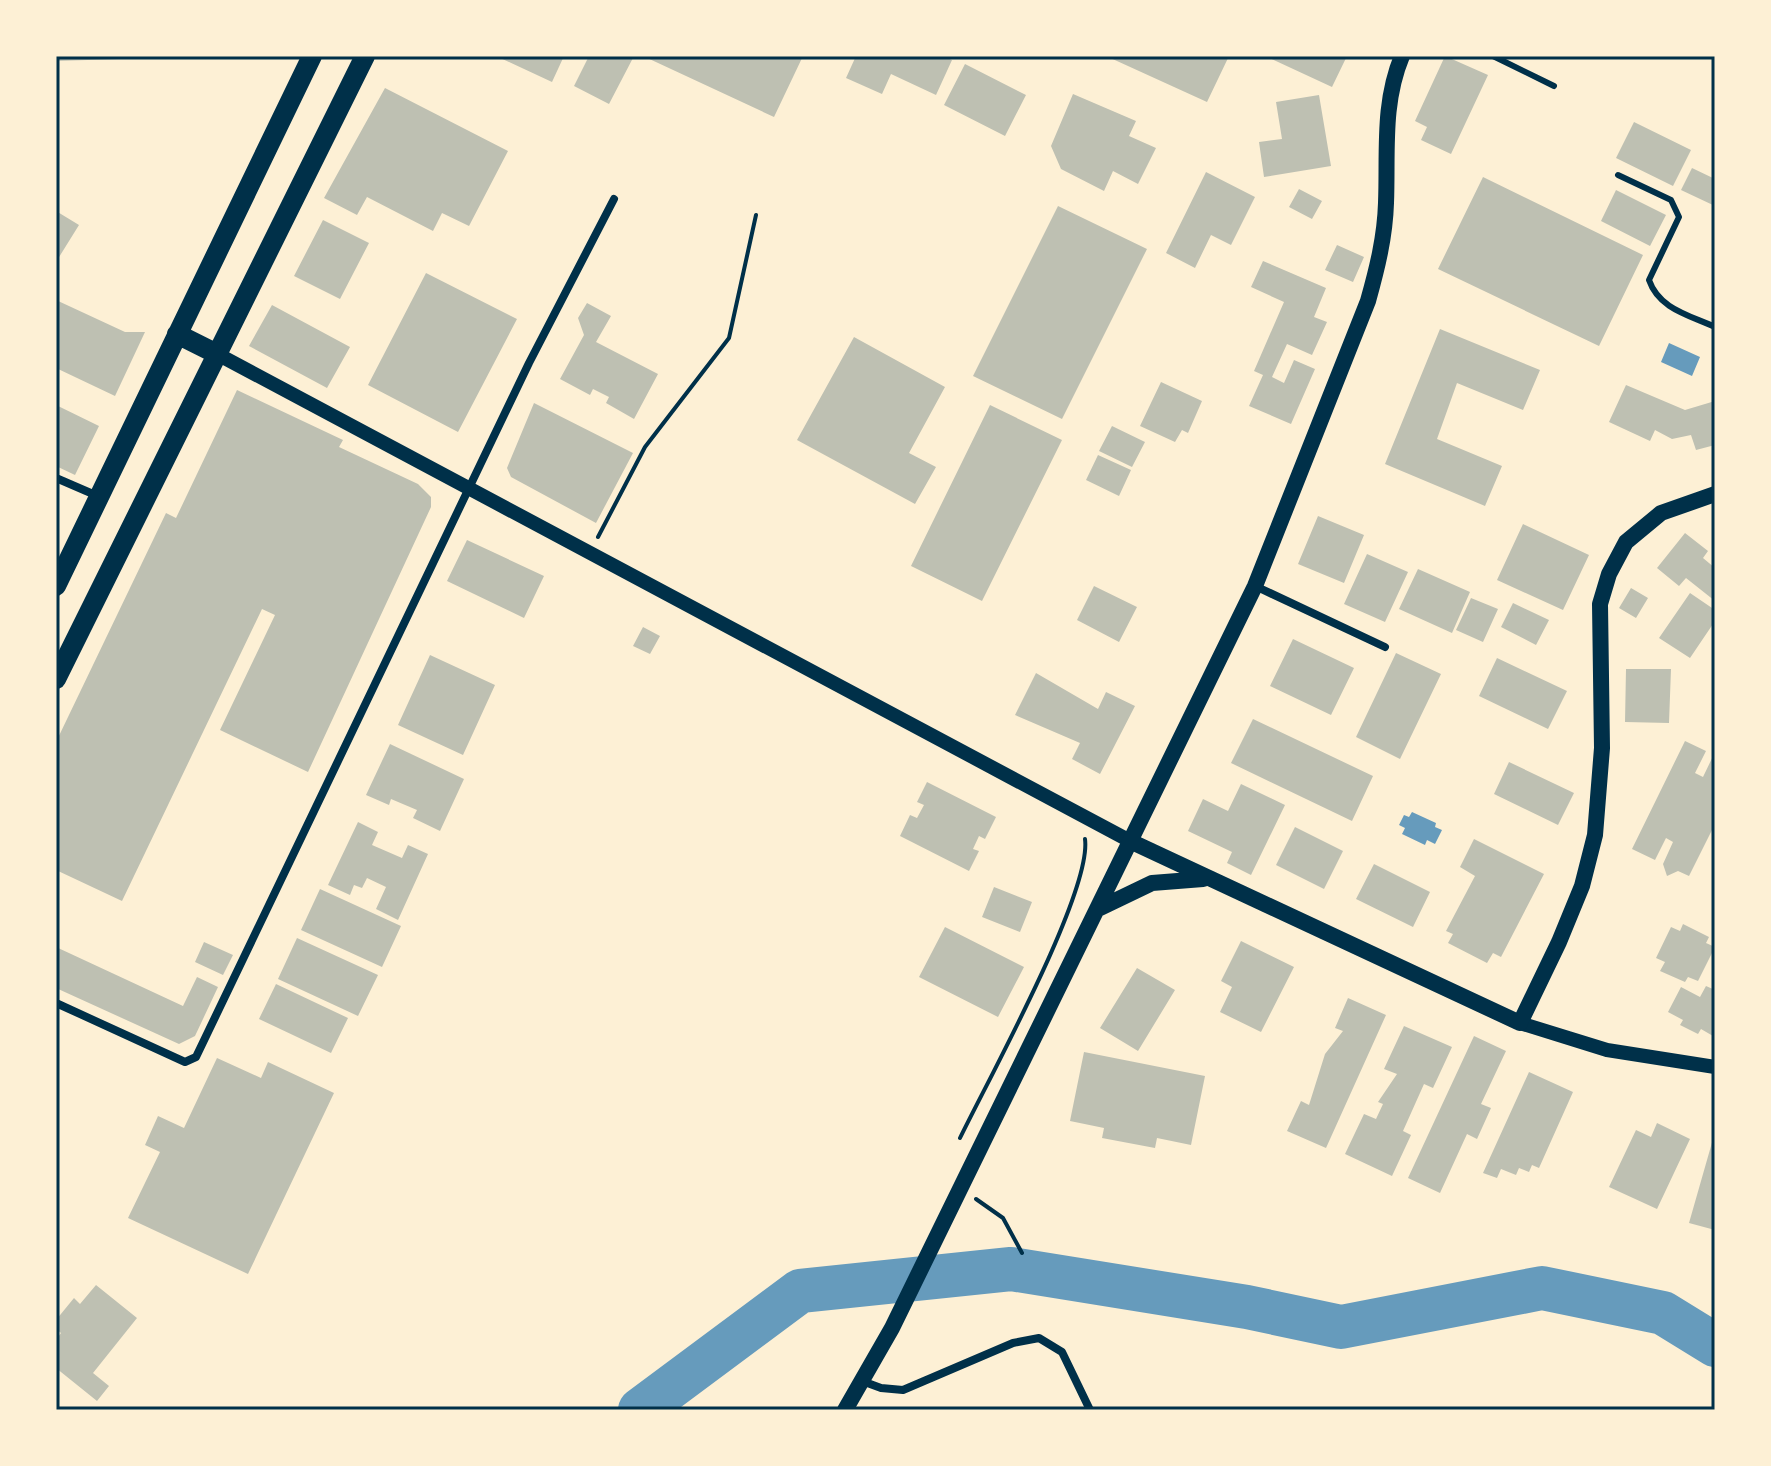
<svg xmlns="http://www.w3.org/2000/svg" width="1771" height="1466" font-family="'Sofia Sans Condensed',sans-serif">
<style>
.water{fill:#669bbc}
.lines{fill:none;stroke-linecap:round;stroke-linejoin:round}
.river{stroke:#669bbc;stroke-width:44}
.building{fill:#bec0b2}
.path{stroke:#003049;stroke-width:4}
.service{stroke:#003049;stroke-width:6}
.minor{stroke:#003049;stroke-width:8}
.tertiary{stroke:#003049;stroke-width:14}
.secondary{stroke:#003049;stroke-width:16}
.primary{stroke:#003049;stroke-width:20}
.neatline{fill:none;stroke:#003049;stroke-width:3}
</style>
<rect width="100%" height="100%" fill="#fdf0d5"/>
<path class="water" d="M1669 343 1700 357 1692 376 1661 362Z
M1412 812 1436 823 1435 827 1442 830 1435 844 1427 840 1425 845 1402 834 1405 828 1399 825 1404 815 1409 817Z"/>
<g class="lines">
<path class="river" d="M640 1410 800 1291 1011 1269 1247 1307 1341 1327 1542 1288 1663 1313 1715 1345"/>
</g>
<path class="building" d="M56 56H118L119 59 56 61Z
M496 56H564L552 82Z
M589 56H634L609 104 574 86Z
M643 56H803L774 117Z
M856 56H942L952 60 936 95 891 74 882 94 846 78Z
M1106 56H1229L1207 102Z
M1265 56H1347L1332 87Z
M1445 56 1488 75 1451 154 1421 140 1427 127 1415 121Z
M965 64 1026 95 1005 136 944 105Z
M385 88 508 151 469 226 442 213 433 231 367 197 357 215 324 198Z
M1073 94 1136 121 1129 136 1156 148 1138 184 1113 171 1104 191 1061 169 1051 146Z
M1319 95 1331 166 1264 177 1259 142 1282 139 1276 102Z
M1634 122 1691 150 1673 186 1616 158Z
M1692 168 1715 179V206L1681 190Z
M1206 172 1255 197 1231 245 1211 235 1195 268 1166 253Z
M1483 177 1643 255 1599 346 1438 269Z
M1299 189 1322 201 1312 219 1289 207Z
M1616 190 1666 215 1650 246 1601 221Z
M1058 206 1147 249 1062 419 973 376Z
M56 211 79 225 56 262Z
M323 220 369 243 340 299 294 276Z
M1337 245 1364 257 1353 282 1325 270Z
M1263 261 1326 288 1314 317 1327 322 1312 355 1287 344 1272 377 1284 383 1294 360 1315 369 1291 424 1249 406 1263 375 1254 371 1284 302 1251 287Z
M426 273 517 319 458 432 368 385Z
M56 300 125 332H145L115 396 56 368Z
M587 303 611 316 596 342 658 374 634 419 606 403 609 397 593 389 590 395 560 379 584 335 578 318Z
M272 305 350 347 327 388 249 346Z
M1440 329 1540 370 1523 410 1457 383 1437 439 1502 466 1485 506 1385 464Z
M854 337 945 387 909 453 936 467 915 504 797 440Z
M1161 382 1202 401 1188 433 1182 430 1175 442 1140 426Z
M1626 385 1685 410 1715 401V445L1696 450 1691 435 1672 439 1655 430 1650 441 1609 422Z
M237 390 343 440 339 447 418 484 431 497V507L308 772 220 730 275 615 262 609 122 901 56 870V742L166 513 176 518Z
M534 403 633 453 596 523 511 477 507 468Z
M56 405 99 426 75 475 56 466Z
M990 405 1062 440 982 601 911 566Z
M1112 426 1145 442 1132 467 1099 451Z
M1098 455 1131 470 1119 496 1086 480Z
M1318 516 1364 535 1344 583 1298 564Z
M1523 524 1589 555 1563 610 1497 580Z
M1685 533 1708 551 1703 558 1715 568V601L1686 578 1679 586 1657 568Z
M467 540 544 576 524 618 447 581Z
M1367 554 1408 572 1385 622 1344 604Z
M1418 569 1470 592 1452 633 1399 609Z
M1094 586 1137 607 1119 642 1077 620Z
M1631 588 1648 598 1636 618 1619 608Z
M1690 593 1715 610V621L1690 658 1659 638Z
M1471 598 1498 609 1483 642 1456 630Z
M1513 603 1549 620 1536 645 1501 627Z
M643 627 660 636 650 654 633 646Z
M1293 639 1354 668 1331 715 1270 686Z
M1396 653 1441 674 1400 759 1356 737Z
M430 655 495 685 463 755 398 725Z
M1497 658 1567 691 1548 729 1479 696Z
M1626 669H1671L1669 723 1625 722Z
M1036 673 1098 709 1106 692 1135 706 1100 774 1072 759 1080 743 1015 715Z
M1253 719 1373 776 1352 821 1231 763Z
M1685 741 1706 751 1695 773 1703 777 1715 752V824L1689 876 1678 871 1667 876 1663 864 1673 842 1666 838 1655 860 1632 849Z
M390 744 464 779 440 831 413 818 417 810 391 799 389 805 366 795Z
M1509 762 1574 793 1558 825 1494 794Z
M927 782 996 817 985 839 979 836 973 849 979 851 969 871 900 836 910 815 917 818 924 805 917 802Z
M1241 784 1285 805 1251 875 1227 863 1232 852 1188 831 1203 799 1228 811Z
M358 822 378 832 372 845 402 858 408 845 428 854 398 920 376 909 386 887 367 878 362 888 354 885 350 895 328 885Z
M1295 827 1343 851 1324 889 1276 865Z
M1474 839 1544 874 1501 957 1493 953 1487 963 1448 943 1453 934 1446 931 1475 876 1460 867Z
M1374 864 1430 892 1413 927 1356 899Z
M994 887 1032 902 1020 932 982 917Z
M320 889 401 926 382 967 301 930Z
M1683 924 1709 937 1706 943 1715 947 1698 981 1688 977 1685 982 1660 971 1665 962 1656 958 1671 927 1680 931Z
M945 927 1024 967 998 1017 919 977Z
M297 938 378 975 358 1016 278 979Z
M1241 941 1294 967 1261 1032 1220 1012 1232 987 1221 981Z
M204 942 233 955 223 975 195 962Z
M56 947 183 1006 197 977 218 987 195 1036 179 1044 56 988Z
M1137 968 1175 990 1138 1051 1100 1028Z
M276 984 348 1018 331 1053 259 1019Z
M1706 986 1715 990 1713 1036 1701 1029 1698 1034 1680 1025 1683 1020 1668 1012 1681 987 1700 997Z
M1348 998 1386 1015 1326 1148 1287 1131 1301 1101 1309 1105 1325 1054 1343 1031 1335 1028Z
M1404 1026 1452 1047 1433 1088 1424 1084 1403 1131 1411 1135 1392 1176 1345 1154 1364 1114 1376 1119 1383 1104 1378 1102 1397 1074 1384 1069Z
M1474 1036 1506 1051 1481 1104 1491 1108 1477 1139 1467 1134 1440 1193 1408 1178Z
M1084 1052 1205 1076 1191 1145 1157 1138 1155 1148 1102 1138 1104 1128 1070 1121Z
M217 1058 261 1078 268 1062 334 1093 248 1274 128 1218 160 1152 145 1145 158 1116 184 1128Z
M1529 1072 1573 1092 1539 1168 1532 1165 1529 1172 1519 1168 1516 1175 1501 1169 1497 1178 1483 1173Z
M1657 1123 1690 1139 1657 1209 1609 1187 1636 1130 1651 1137Z
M1715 1132V1230L1689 1223Z
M96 1285 137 1318 93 1373 109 1386 97 1401 56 1368V1340L61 1333 56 1329V1320L74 1298 80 1304Z"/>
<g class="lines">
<path class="path" d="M598 537 645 447 729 338 756 215
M960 1138C988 1080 1092 892 1085 839
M976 1199 1003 1218 1022 1253"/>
<path class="service" d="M1493 56 1554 86
M1618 175 1671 200 1679 217 1649 280C1659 309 1689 315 1715 327"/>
<path class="minor" d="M56 478 100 497
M1255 586 1385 647
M56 1003 185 1062 196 1057 529 363 614 199
M862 1381 881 1388 903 1390 1013 1343 1039 1338 1062 1352 1090 1410"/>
<path class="tertiary" d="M219 355 1132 842
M1520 1023 1607 1050 1715 1067"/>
<path class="secondary" d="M1132 842 1520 1023 1559 942 1582 886 1595 835 1602 748 1600 604 1609 574 1626 542 1661 513 1715 494
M1100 908 1152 883 1203 879
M845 1410 892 1328 1255 586 1368 301C1377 269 1385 237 1386 203 1388 153 1382 104 1402 56"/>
<path class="primary" d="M177 334 219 355
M56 586 312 56
M56 679 365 56"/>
</g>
<rect width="1771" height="1466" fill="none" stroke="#fdf0d5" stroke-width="116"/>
<rect x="58" y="58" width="1655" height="1350" class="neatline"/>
</svg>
